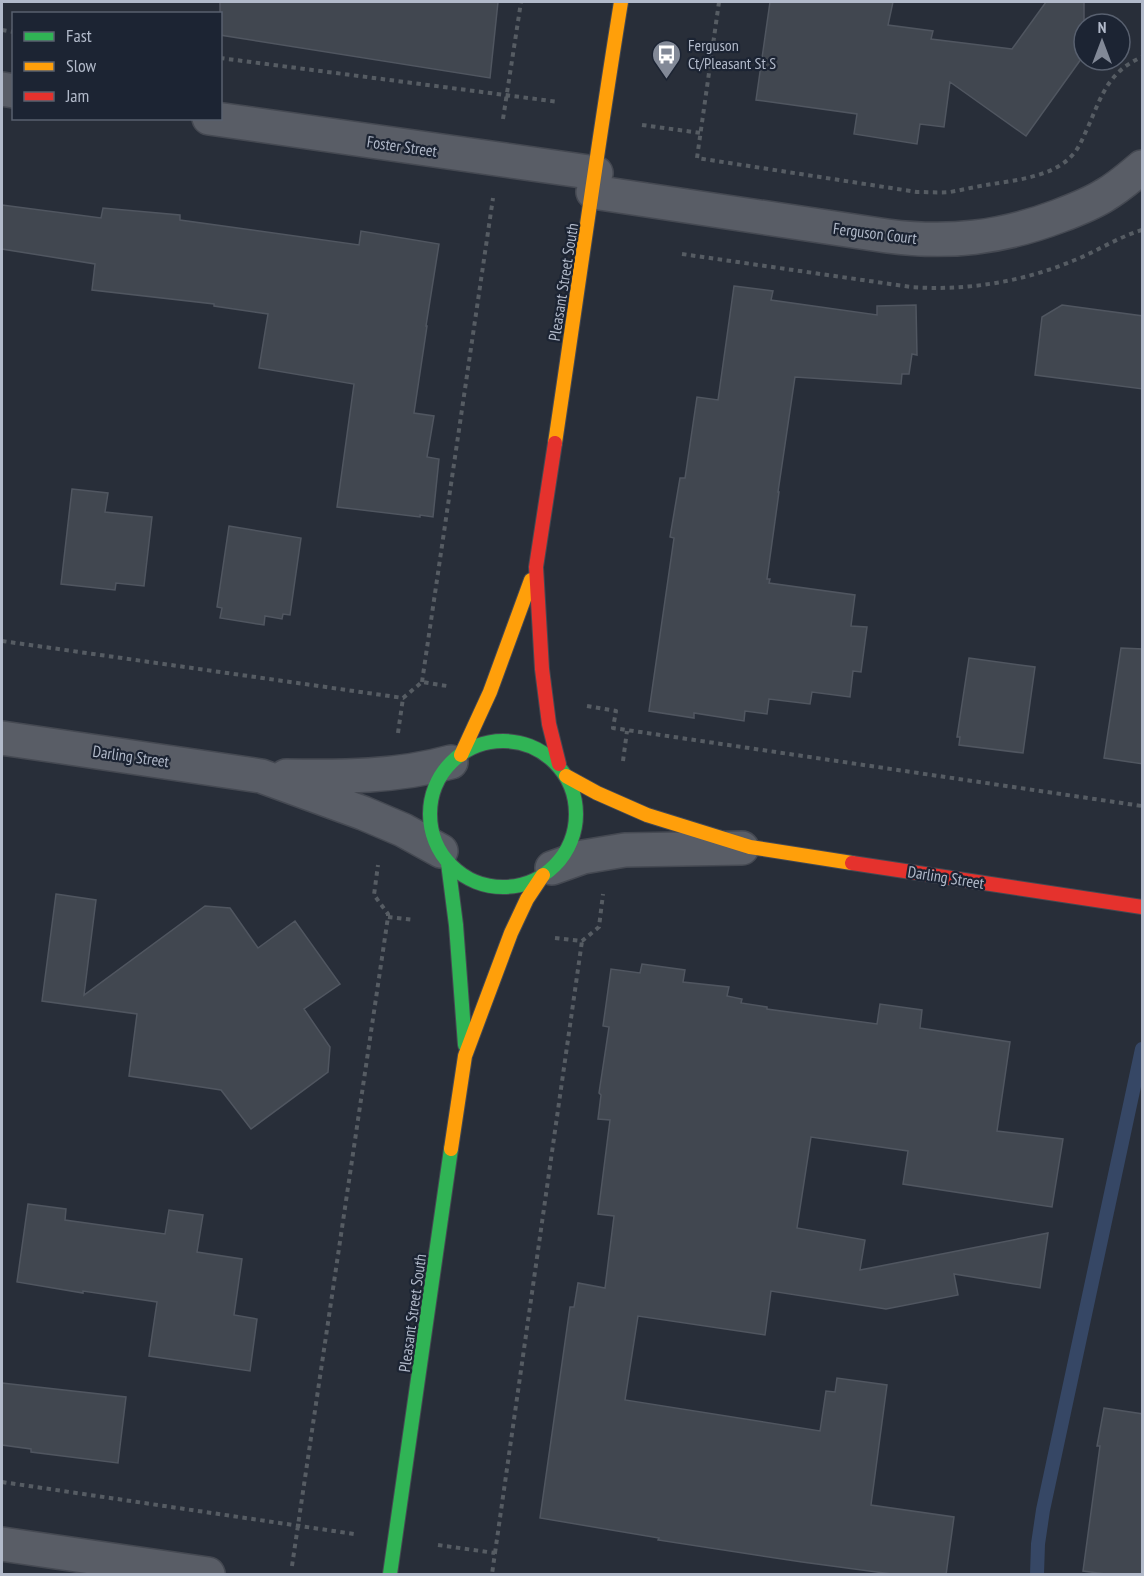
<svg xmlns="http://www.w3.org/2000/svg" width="1144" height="1576" font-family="'PT Sans Narrow',sans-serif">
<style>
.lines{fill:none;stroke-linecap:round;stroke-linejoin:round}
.stream{stroke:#364765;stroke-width:14}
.building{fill:#414750;stroke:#505660;stroke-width:1.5}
.street-casing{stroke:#454952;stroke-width:36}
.fast-casing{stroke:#454952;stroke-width:16}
.slow-casing{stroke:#454952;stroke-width:16}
.jam-casing{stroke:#454952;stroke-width:16}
.path{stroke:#565c63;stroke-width:4;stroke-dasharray:4.5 4.5;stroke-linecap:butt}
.street{stroke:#595d66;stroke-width:33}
.fast{stroke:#30b455;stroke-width:14}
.slow{stroke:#ff9f0a;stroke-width:14}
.jam{stroke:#e5322d;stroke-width:14}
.labels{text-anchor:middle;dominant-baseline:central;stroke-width:4.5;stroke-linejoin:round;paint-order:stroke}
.poi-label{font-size:16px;fill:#b2baca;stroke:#1c2433;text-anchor:start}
.street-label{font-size:16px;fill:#b2baca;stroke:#1c2433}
</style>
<rect width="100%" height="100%" fill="#282e39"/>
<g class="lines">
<path class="stream" d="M1037 1574 1038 1544 1043 1510 1142 1049"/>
</g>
<path class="building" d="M220 2H498L490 78 220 35Z
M770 2H893L888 25 933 31 931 39 1012 49 1046 2H1084V55L1026 136 950 82 944 127 920 124 917 144 854 134 857 114 756 100Z
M2 205 101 218 103 208 180 215V220L359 245 361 231 439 244 426 326H427L414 413 434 416 427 457 439 459 433 517 420 515V517L337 507 354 384 259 368 268 314 214 306V304L92 290 95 264 2 249Z
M734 286 773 291 771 300 877 315V306L916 305 917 355 912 354 909 374H902L901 384 795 377 778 492H779L767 579H770L769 583 855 595 851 626 867 627 861 672 853 671 850 697 812 692 810 704 769 699 767 714 745 711 744 721 694 713V718L649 711 674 538 670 537 680 478H685L697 397 718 400Z
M1062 305 1143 316V389L1035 375 1042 317Z
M72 489 108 493 105 512 152 517 144 586 116 583 115 590 61 584Z
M229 526 301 538 290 615 283 614 282 619 265 616 264 625 220 618 222 608 217 607Z
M1121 648 1143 649V764L1104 758Z
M969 658 1035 667 1023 753 959 745 960 737H957Z
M56 894 96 900 84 995 205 906 230 908 258 948 295 921 340 984 304 1009 330 1047 328 1072 251 1129 221 1090 129 1076 137 1014 42 1001Z
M642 964 685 970 683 982 729 987 727 996 742 999 741 1003 767 1007V1009L877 1024 880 1004 922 1010 920 1028 1010 1042 997 1131 1063 1139 1052 1207 903 1184 908 1151 811 1137 797 1228 865 1240 860 1270 1048 1233 1040 1288 954 1274 958 1295 886 1309 771 1291 765 1335 638 1316 625 1400 820 1431 826 1391 835 1392 837 1378 887 1385 871 1505 954 1517 946 1575H899L802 1562 658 1540 659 1538 540 1518 570 1307H574L578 1283 605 1288 614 1216 598 1214 610 1120 598 1119 601 1095 599 1093 609 1027 603 1026 611 969 640 973Z
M28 1204 66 1209 65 1220 165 1234 169 1210 203 1215 197 1252 242 1259 234 1315 257 1319 250 1371 149 1356 157 1302 83 1291V1293L17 1282Z
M2 1383 126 1397 118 1463 31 1452V1449L2 1445Z
M1104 1408 1143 1414V1575H1113L1083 1571 1100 1446H1097Z"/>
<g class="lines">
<defs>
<path id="street" d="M2 89 14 91
M209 118 596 173
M593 192 887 236C949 244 1001 238 1059 216 1075 210 1091 204 1105 195 1119 187 1130 177 1142 167
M2 738 261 776 363 813 403 830 441 851
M286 776C342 777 397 777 451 762
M552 868 583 857 625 850 742 848
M2 1544 208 1574"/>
<path id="fast" d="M430 814a73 73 0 1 1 146 0a73 73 0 1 1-146 0Z
M448 863 456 925 465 1045
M390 1574 451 1149"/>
<path id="slow" d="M555 443C577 296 597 149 621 2
M461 755 490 692 531 580
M566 776 597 793 647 815 750 847 852 863
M451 1149 465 1056 511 933 527 899 543 875"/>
<path id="jam" d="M555 443 536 567 542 669 549 724 559 764
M852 863 1142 907"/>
</defs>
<use href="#street" class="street-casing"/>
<use href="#fast" class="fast-casing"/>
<use href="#slow" class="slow-casing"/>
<use href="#jam" class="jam-casing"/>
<path class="path" d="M719 2 697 158 917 192C928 192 939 193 950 192 962 190 974 187 986 185 1016 180 1056 177 1075 152 1081 144 1084 135 1088 127 1102 95 1108 72 1142 57
M2 30 14 32
M220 58 559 102
M503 119 521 2
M642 125 701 133
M682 254 911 287C965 291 1021 282 1070 262 1094 253 1118 237 1142 230
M2 641 403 698 422 682 447 686
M422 682 493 198
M587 706 616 711 613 728 1142 806
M398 733 403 698
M623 761 627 731
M388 917 414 920
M555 938 582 941 599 927 603 894
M2 1482 354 1534
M438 1545 495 1553 492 1574
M495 1553 582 941
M292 1566 388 917V914L374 895 378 865"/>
<use href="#street" class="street"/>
<use href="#fast" class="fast"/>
<use href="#slow" class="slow"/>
<use href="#jam" class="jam"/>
</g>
<defs>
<symbol id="bus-pin" viewBox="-11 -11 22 30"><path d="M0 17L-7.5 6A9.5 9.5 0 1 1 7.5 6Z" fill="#828997" stroke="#1c2433"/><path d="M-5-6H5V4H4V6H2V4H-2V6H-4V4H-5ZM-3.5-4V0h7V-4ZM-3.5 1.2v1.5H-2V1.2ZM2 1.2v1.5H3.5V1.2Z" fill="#fff"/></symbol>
</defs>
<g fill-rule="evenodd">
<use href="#bus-pin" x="650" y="38" width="33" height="45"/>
</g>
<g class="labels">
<g class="poi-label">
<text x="688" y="45">Ferguson<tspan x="688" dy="18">Ct/Pleasant St S</tspan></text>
</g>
<g class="street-label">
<text transform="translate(402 146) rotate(8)">Foster Street</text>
<text transform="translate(875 233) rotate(7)">Ferguson Court</text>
<text transform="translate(563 282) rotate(-81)">Pleasant Street South</text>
<text transform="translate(131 756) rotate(8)">Darling Street</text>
<text transform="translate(946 877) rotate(9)">Darling Street</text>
<text transform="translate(412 1313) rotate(-82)">Pleasant Street South</text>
</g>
</g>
<rect width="1144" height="1576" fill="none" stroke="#b2baca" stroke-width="6"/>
<rect x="12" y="12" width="210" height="108" fill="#1c2433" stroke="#58606f" stroke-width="1.5"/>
<rect x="24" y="32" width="30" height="9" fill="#30b455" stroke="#58606f" stroke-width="1.5"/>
<text x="66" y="42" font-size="18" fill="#b2baca">Fast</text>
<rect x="24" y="62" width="30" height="9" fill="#ff9f0a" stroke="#58606f" stroke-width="1.5"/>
<text x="66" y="72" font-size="18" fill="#b2baca">Slow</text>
<rect x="24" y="92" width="30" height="9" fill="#e5322d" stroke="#58606f" stroke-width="1.5"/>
<text x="66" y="102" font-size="18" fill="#b2baca">Jam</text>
<g transform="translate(1102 42)"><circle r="28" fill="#1c2433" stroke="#58606f" stroke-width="1.5"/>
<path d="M0-4.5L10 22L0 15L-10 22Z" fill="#828997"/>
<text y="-9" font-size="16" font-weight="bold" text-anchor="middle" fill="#b2baca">N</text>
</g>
</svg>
